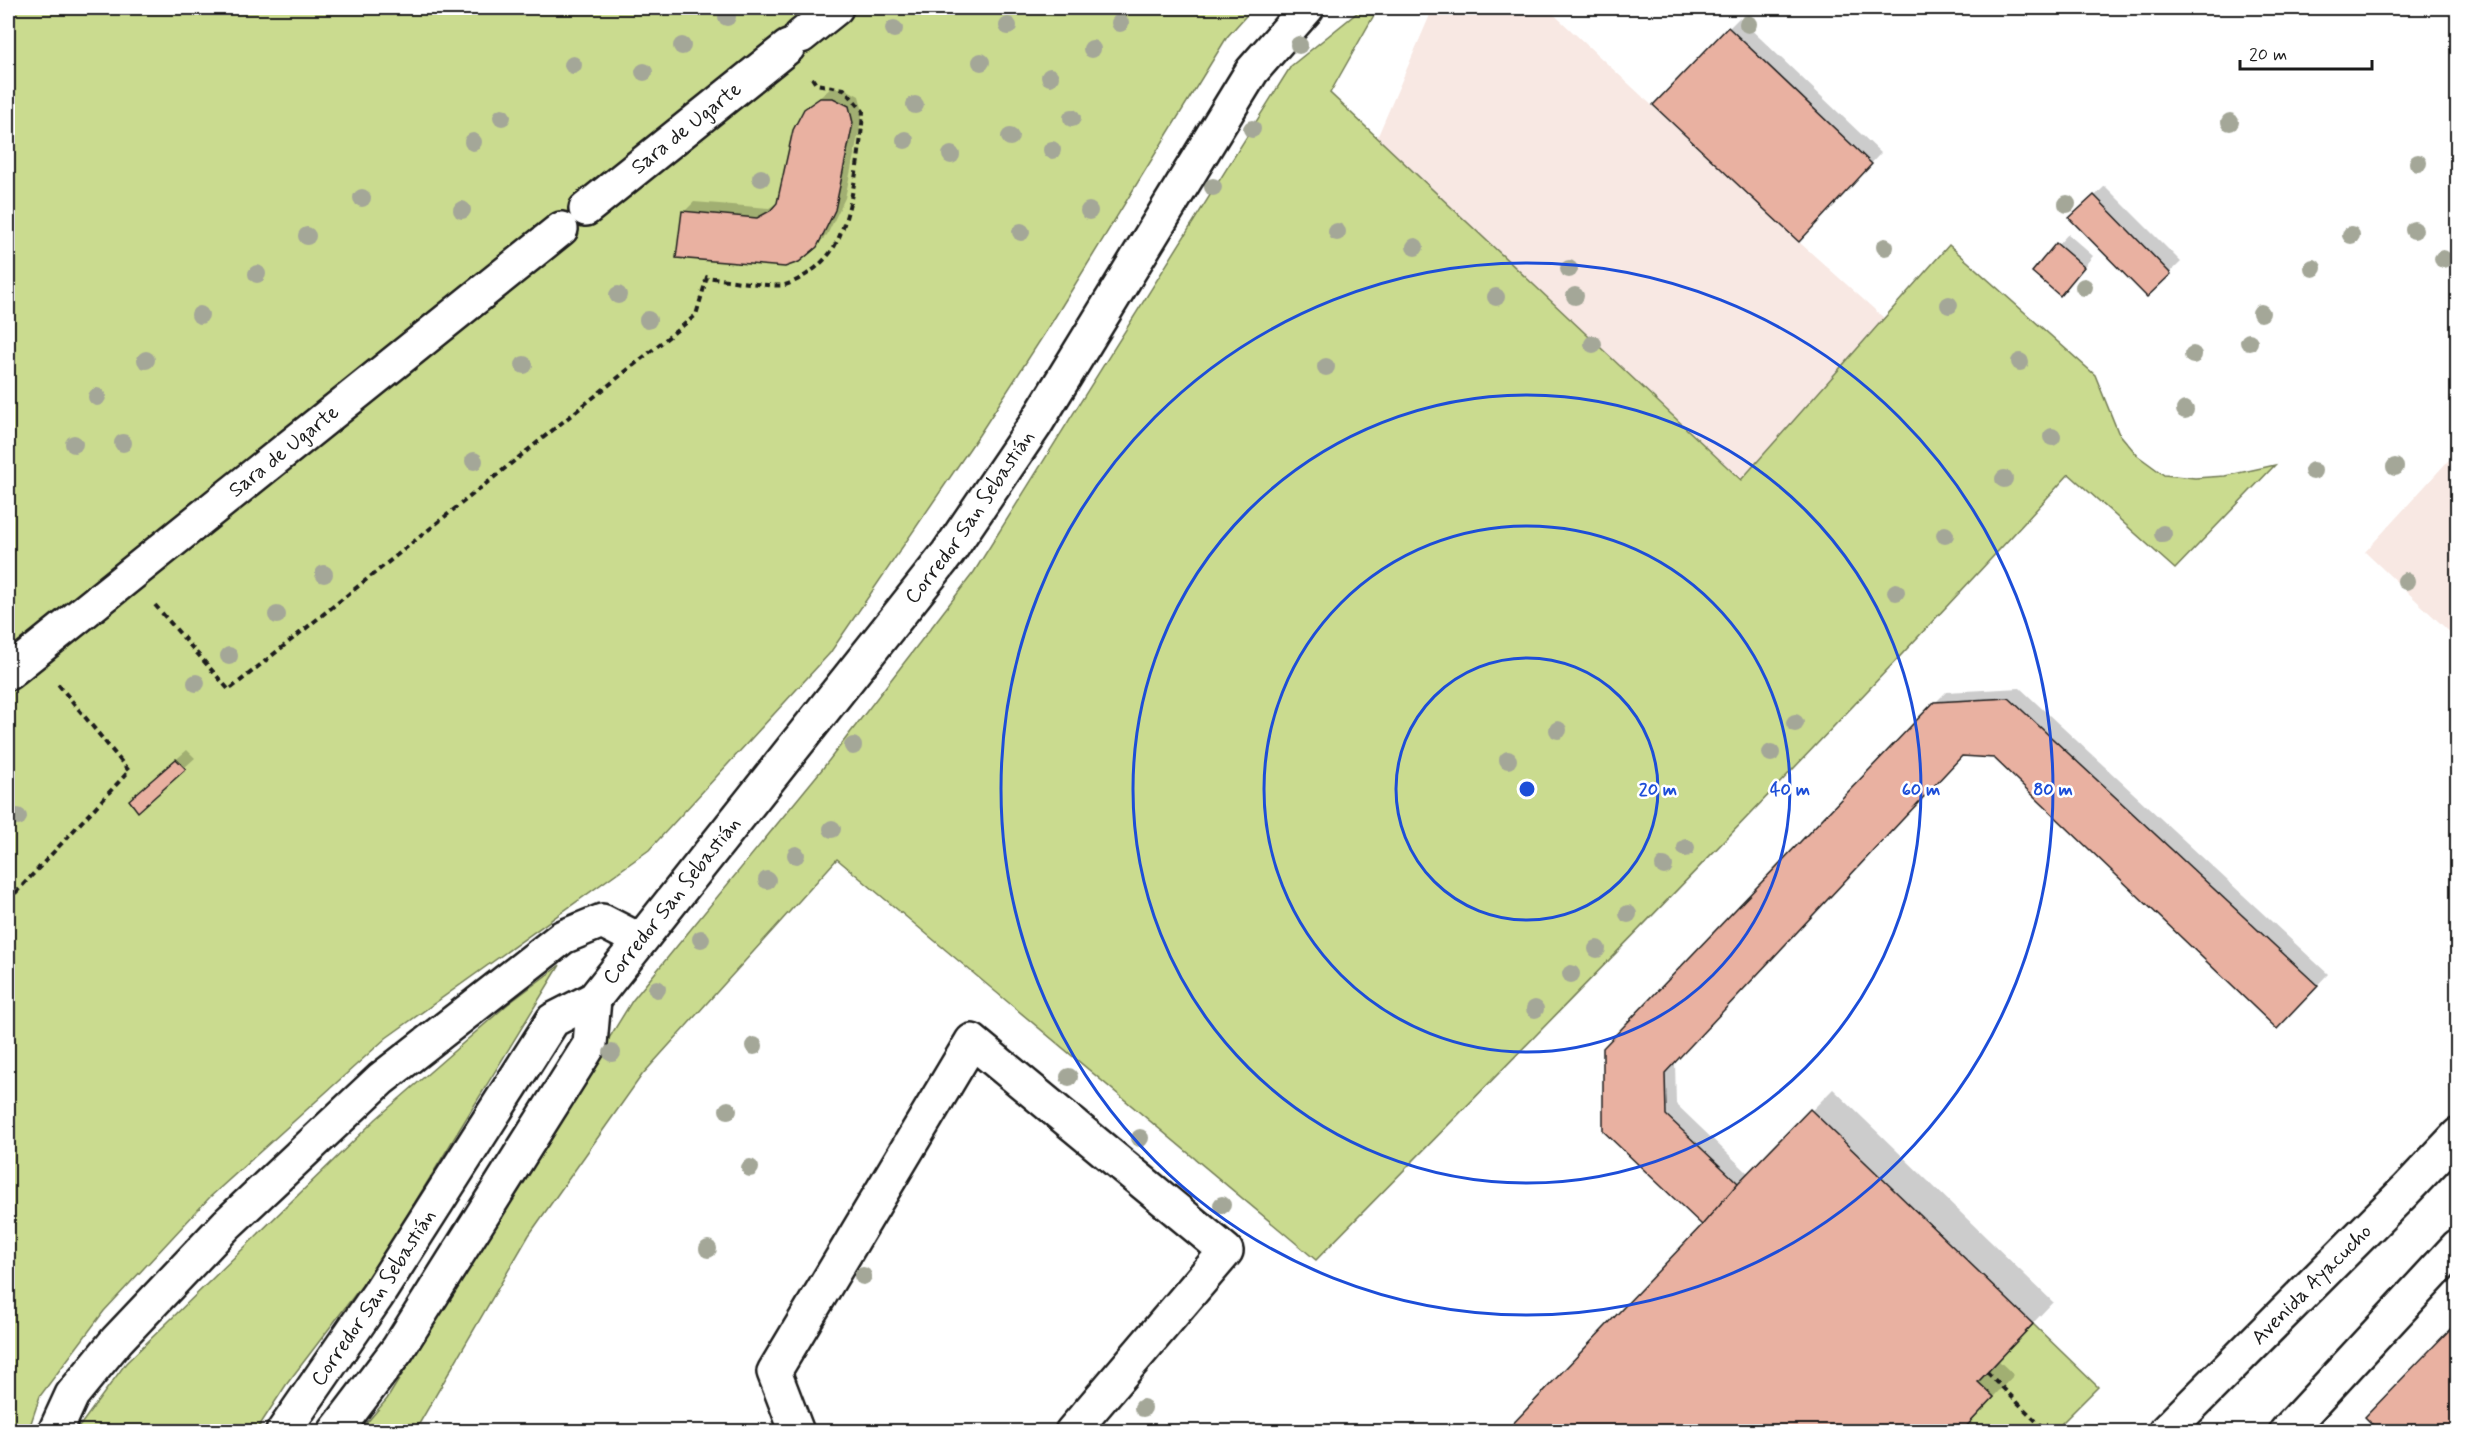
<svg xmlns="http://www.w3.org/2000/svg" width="2465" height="1439" font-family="Mynerve,sans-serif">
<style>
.built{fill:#f8e8e3}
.green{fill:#cadb8f;stroke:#737c56;stroke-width:1.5}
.shadow{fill:#0003}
.building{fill:#e9b1a1;stroke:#1c1c1c;stroke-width:1.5}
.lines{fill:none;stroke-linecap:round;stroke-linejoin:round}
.minor-casing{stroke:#1c1c1c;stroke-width:38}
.major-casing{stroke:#1c1c1c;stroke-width:38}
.path{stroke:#1c1c1c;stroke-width:4;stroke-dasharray:6 4.5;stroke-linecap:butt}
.minor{stroke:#fff;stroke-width:33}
.major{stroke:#fff;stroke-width:33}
.tree{fill:#a4a798}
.ring{fill:none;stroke:#1d4ed8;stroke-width:3}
.labels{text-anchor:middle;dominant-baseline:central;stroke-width:5;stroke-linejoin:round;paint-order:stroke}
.street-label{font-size:21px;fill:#1c1c1c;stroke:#fff}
.centre{fill:#1d4ed8;stroke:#fff;stroke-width:3}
.ring-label{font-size:18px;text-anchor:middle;font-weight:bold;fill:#1d4ed8;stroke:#fff;stroke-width:5;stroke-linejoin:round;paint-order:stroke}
</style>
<rect width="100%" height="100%" fill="#fff"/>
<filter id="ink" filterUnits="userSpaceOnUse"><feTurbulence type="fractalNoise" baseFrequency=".0167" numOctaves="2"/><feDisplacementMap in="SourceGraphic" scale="12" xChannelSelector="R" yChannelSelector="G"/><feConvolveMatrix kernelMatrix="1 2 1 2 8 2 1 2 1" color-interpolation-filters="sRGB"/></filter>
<g filter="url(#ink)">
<path class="built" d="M1433 8H1547L1799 242 1884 318 1742 480 1377 138Z
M2457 451V639L2365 552Z"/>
<path class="green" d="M8 8H1253L1227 37 1052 322 979 435 830 653 649 850 386 1038 210 1197 104 1311 40 1396 28 1432 8 1431Z
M1363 8H1378L1330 93 1741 480 1949 245 2095 375 2118 432 2138 456 2164 475 2195 478 2225 476 2275 465 2175 569 2069 474C1824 742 1570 1001 1316 1260L837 859 642 1075 529 1235 415 1431 359 1432 387 1399 632 1001 823 768 974 572 1291 66Z
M560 965 373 1271 286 1385 256 1431H76L126 1363 376 1119 508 1004Z
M2033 1324 2098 1387 2054 1431 1961 1432 1994 1397 1978 1382Z"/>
<path class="shadow" d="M1739 18 1881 153 1809 229 1729 28Z
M831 88H844L859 96 863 112 845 198 827 235 816 246 684 212 694 202 769 208 779 202 805 110Z
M2105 186 2181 262 2147 295 2072 218Z
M2068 234 2093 256 2070 283 2034 271Z
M2020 688 2328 974 2287 1017 1995 756 1962 754 1675 1061 1676 1104 1749 1174 1833 1089 2053 1302 1998 1360 2014 1375 1960 1432 1704 1225 1605 1130 1935 703 1946 692Z
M187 750 195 758 184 768 141 790Z"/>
<path class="building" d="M1728 27 1872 164 1799 242 1653 105Z
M820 98H833L849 106 853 123 835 210 817 247 799 262 785 267 676 258 682 211 757 218 770 211 777 203 793 130 804 109Z
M2094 195 2171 274 2147 297 2069 218Z
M2056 243 2084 267 2060 296 2032 272Z
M2009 698 2318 986 2277 1029 1994 758 1962 756 1665 1073 1666 1115 1738 1183 1702 1225 1603 1131V1048L1934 702Z
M176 759 186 769 138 812 129 800Z
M1810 1109 2033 1324 1978 1382 1994 1397 1961 1432H1505L1702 1225 1738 1183Z
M2458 1321V1426L2452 1432H2380L2365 1417Z"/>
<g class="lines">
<defs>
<g id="minor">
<path d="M801 36 836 8"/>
<path id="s1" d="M586 209 788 47"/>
<path id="s2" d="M8 673 561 229"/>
<path d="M55 1432 72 1395 117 1340 227 1224 381 1079 563 937 602 921 639 940"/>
<path id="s3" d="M283 1432 377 1296 553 1020 594 999 948 553 1035 425 1252 71 1307 8"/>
<path d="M335 1432 398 1349 590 1044 594 999"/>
<path d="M797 1432 774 1372 972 1041 1226 1251 1072 1432"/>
</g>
<g id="major">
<path id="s4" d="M2165 1432 2405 1191 2458 1135"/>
<path d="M2286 1432 2458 1246"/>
</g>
</defs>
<use href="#minor" class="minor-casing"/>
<use href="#major" class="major-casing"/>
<path class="path" d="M155 605 229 690 696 315 707 277C721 279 775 288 785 285 803 279 822 265 832 250 852 221 861 146 863 111L844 89 816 84 812 78
M8 901 129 771 58 684
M1987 1372 2047 1432"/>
<use href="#minor" class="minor"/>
<use href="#major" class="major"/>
</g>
<g class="tree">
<circle cx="727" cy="17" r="9"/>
<circle cx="1120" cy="23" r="9"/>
<circle cx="1748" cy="24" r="9"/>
<circle cx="1008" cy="26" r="9"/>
<circle cx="894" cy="29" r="9"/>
<circle cx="1299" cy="45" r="9"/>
<circle cx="682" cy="46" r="9"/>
<circle cx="1092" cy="49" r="9"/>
<circle cx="981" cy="62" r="9"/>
<circle cx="573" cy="65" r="9"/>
<circle cx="644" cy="72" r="9"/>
<circle cx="1050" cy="77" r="9"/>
<circle cx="915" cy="105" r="9"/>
<circle cx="502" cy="117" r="9"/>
<circle cx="1072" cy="118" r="9"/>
<circle cx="2230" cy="122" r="9"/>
<circle cx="1252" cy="129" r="9"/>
<circle cx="1010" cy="137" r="9"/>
<circle cx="905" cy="140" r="9"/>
<circle cx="473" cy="142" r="9"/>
<circle cx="1052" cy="150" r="9"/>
<circle cx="951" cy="155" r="9"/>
<circle cx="2418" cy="163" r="9"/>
<circle cx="761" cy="178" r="9"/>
<circle cx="1213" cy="187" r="9"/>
<circle cx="362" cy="198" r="9"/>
<circle cx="2067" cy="204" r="9"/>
<circle cx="462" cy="210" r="9"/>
<circle cx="1089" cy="211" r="9"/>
<circle cx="2414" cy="230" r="9"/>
<circle cx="1021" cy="232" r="9"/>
<circle cx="1337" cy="232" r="9"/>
<circle cx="2351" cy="235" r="9"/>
<circle cx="307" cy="236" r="9"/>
<circle cx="1415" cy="247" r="9"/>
<circle cx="1885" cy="247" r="9"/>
<circle cx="2443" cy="259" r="9"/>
<circle cx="2313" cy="268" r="9"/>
<circle cx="1569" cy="269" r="9"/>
<circle cx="257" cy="274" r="9"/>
<circle cx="2084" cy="287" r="9"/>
<circle cx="618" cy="295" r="9"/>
<circle cx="1575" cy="296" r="9"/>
<circle cx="1496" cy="297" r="9"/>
<circle cx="1949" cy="305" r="9"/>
<circle cx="2261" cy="313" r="9"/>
<circle cx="200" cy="315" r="9"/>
<circle cx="648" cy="320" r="9"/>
<circle cx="2249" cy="342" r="9"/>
<circle cx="1593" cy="344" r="9"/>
<circle cx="2193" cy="355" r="9"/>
<circle cx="146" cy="360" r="9"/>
<circle cx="2020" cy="362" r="9"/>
<circle cx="524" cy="365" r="9"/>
<circle cx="1326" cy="367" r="9"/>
<circle cx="97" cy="397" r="9"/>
<circle cx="2185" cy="410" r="9"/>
<circle cx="2052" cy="437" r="9"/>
<circle cx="123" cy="443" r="9"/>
<circle cx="74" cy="444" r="9"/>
<circle cx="474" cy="461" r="9"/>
<circle cx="2395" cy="467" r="9"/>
<circle cx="2313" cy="471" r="9"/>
<circle cx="2004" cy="479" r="9"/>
<circle cx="2163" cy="534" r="9"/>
<circle cx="1945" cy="535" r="9"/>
<circle cx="324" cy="574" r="9"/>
<circle cx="2406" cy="581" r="9"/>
<circle cx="1896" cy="592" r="9"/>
<circle cx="277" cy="615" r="9"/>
<circle cx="229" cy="656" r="9"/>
<circle cx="196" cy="683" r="9"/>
<circle cx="1795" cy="723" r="9"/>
<circle cx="1558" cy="730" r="9"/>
<circle cx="853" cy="746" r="9"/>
<circle cx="1771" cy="753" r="9"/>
<circle cx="1508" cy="760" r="9"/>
<circle cx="18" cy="817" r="9"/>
<circle cx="832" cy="829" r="9"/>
<circle cx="1686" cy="848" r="9"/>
<circle cx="796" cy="855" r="9"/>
<circle cx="1664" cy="866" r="9"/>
<circle cx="767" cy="880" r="9"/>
<circle cx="1628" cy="914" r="9"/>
<circle cx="701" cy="939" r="9"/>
<circle cx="1597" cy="949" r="9"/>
<circle cx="1571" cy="974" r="9"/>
<circle cx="657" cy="989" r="9"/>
<circle cx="1535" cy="1009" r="9"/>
<circle cx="754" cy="1046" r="9"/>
<circle cx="612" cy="1053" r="9"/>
<circle cx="1069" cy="1077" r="9"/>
<circle cx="728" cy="1110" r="9"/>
<circle cx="1140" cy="1138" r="9"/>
<circle cx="750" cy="1168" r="9"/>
<circle cx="1222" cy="1205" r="9"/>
<circle cx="708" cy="1249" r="9"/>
<circle cx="863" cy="1276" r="9"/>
<circle cx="1143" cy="1408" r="9"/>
</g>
</g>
<g class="ring">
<circle cx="1527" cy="789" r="131"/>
<circle cx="1527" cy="789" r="263"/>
<circle cx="1527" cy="789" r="394"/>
<circle cx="1527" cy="789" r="526"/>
</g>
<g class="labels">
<g class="street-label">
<text stroke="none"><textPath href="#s1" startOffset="129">Sara de Ugarte</textPath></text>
<text stroke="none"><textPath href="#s2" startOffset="354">Sara de Ugarte</textPath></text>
<text stroke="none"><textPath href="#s3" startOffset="1150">Corredor San Sebastián</textPath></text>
<text stroke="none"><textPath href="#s3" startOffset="664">Corredor San Sebastián</textPath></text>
<text stroke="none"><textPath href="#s4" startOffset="208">Avenida Ayacucho</textPath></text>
<text stroke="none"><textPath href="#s3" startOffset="162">Corredor San Sebastián</textPath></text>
</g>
</g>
<circle cx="1527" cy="789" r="9" class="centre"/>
<g class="ring-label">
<text x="1658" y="795">20 m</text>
<text x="1790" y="795">40 m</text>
<text x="1921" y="795">60 m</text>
<text x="2053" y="795">80 m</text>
</g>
<rect width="2465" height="1439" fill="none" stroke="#fff" stroke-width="30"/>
<rect x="15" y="15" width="2435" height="1409" fill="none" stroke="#1c1c1c" stroke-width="2" filter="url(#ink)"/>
<path d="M2240 60v9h132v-9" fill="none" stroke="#1c1c1c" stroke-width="3"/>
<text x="2249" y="60" font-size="18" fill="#1c1c1c" stroke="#ffffff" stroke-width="4.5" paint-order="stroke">20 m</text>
</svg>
